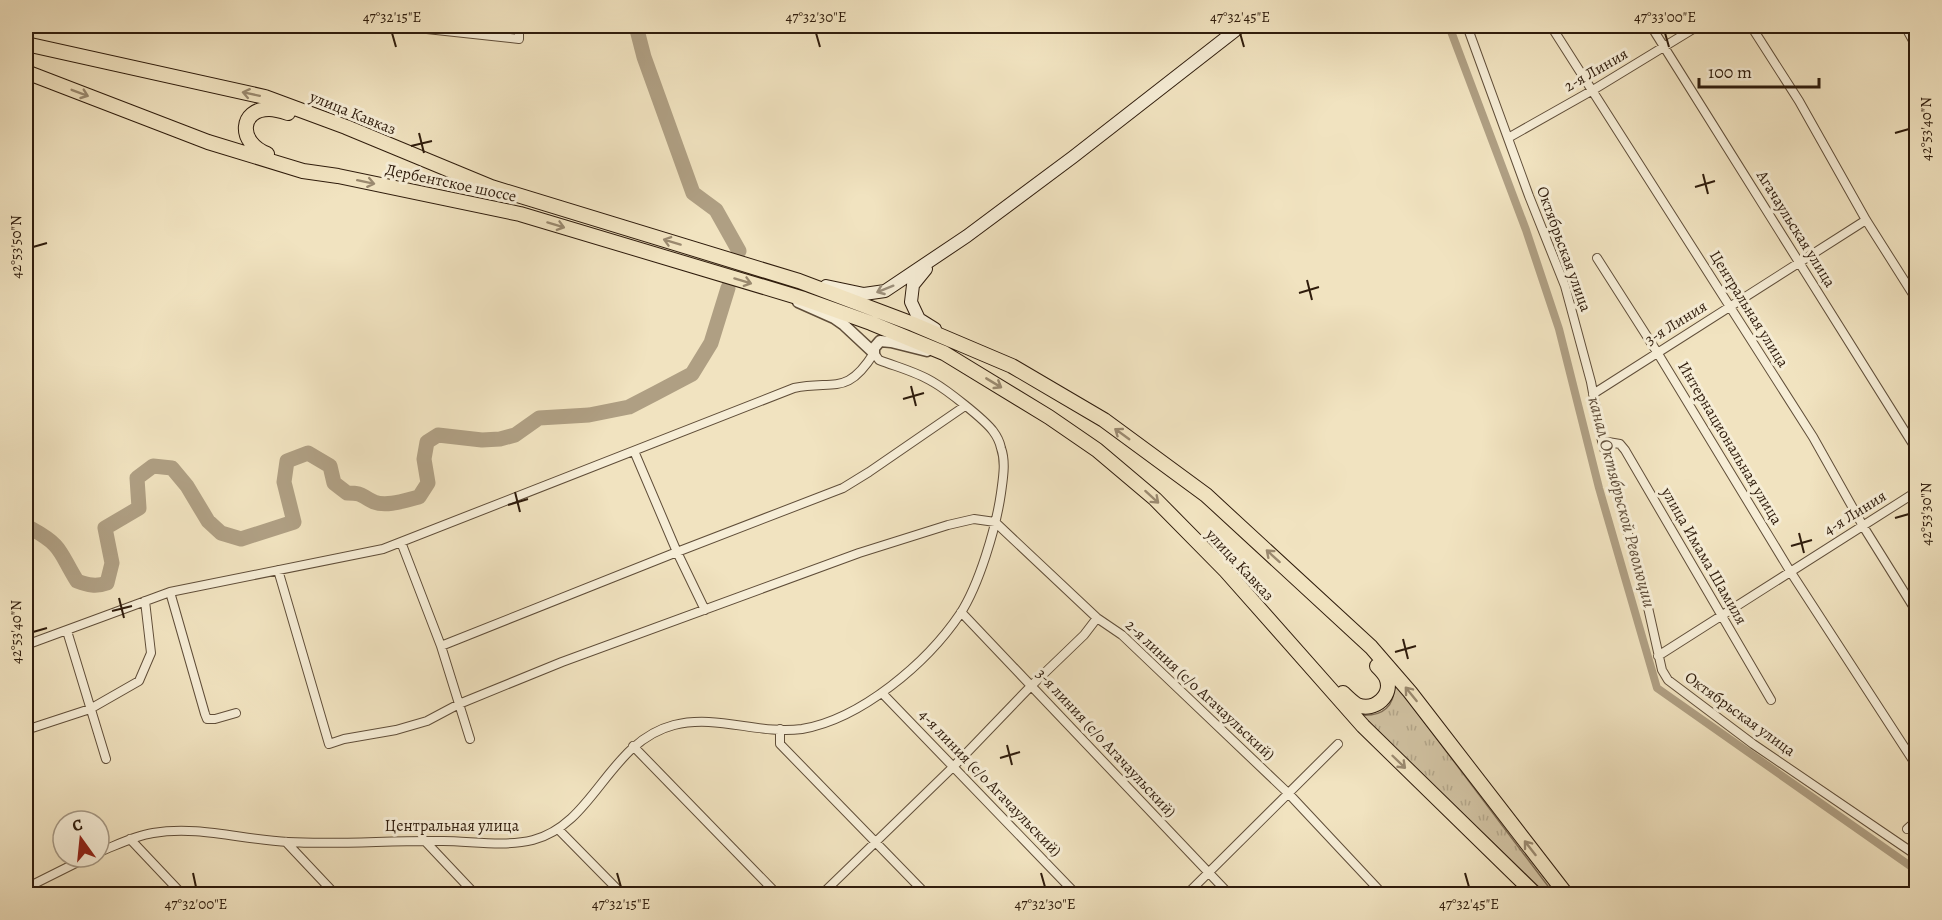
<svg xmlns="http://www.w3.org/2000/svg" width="1942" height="920" font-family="Alegreya,serif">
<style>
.grass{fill:url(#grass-tufts);stroke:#806e56;stroke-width:1.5}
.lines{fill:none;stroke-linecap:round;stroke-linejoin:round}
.canal{stroke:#af9f83;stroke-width:8}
.river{stroke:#af9f83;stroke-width:15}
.minor-casing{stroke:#604e39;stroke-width:10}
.tertiary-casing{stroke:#604e39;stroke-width:13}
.secondary-casing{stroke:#2f1c0c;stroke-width:14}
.trunk-casing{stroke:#2f1c0c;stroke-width:16}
.minor{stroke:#f6edd6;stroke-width:8}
.tertiary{stroke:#f6edd6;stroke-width:10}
.secondary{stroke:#f6edd6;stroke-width:12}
.trunk{stroke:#f1e3c0;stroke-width:14}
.oneway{stroke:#9a896f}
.oneway2{stroke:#9c8f7b}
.ticks{fill:none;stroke:#2f1c0c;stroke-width:2}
.labels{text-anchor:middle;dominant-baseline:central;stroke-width:6;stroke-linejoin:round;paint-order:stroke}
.street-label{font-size:16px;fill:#2f1c0c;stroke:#f6edd6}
.water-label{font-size:18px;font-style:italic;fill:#62503c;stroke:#f6edd6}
.neatline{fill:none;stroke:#2f1c0c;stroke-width:2}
.ticks-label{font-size:15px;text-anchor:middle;fill:#2f1c0c}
</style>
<defs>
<pattern id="grass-tufts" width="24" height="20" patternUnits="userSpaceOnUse" patternTransform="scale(1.5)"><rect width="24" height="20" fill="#d0c1a1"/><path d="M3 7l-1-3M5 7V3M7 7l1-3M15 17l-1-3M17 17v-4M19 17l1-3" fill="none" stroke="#b3a589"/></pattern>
</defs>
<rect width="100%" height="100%" fill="#f1e3c0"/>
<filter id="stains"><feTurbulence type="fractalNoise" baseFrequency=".00333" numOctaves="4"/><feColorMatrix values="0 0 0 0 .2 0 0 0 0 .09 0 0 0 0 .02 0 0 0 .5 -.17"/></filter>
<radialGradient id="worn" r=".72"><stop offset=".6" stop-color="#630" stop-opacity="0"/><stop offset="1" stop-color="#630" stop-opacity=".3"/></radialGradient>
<path class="grass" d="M1394 682 1554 894H1546L1360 715C1383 717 1396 706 1394 682Z"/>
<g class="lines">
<path class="canal" d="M1449 26 1526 230 1559 329 1599 488 1657 688 1916 870"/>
<path class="river" d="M636 26 644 57 693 193 716 210 739 251
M26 535 32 529C63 546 59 552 77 581 88 585 96 587 107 583L112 563 105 528 139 508 137 478 153 466 172 468 187 486 208 521 221 533 241 539 294 522 284 482 287 461 308 453 330 466 334 483 347 493C365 493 360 496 374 502 387 507 406 500 419 497L428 483 424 459 427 442 438 435 482 440 500 439 515 435 539 418 589 415 629 407 656 393 692 374 711 343 728 288"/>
<defs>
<path id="minor" d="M399 26 519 39V26
M1467 26 1529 196 1565 286 1591 382 1602 441 1645 594 1662 670 1668 680 1753 744 1916 855
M1551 26 1813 437 1863 526 1916 611
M1651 26 1916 449
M1751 26 1799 101 1866 220 1916 299
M1905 26 1916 46
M1508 138 1593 90 1698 26
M1597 258 1657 352 1790 571 1916 765
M1593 394 1866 220
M1602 441 1620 444 1625 450 1771 700
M634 451 677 552 705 610
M401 542 441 646 470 739
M278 570 329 744 344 739 396 730 427 721 459 704 562 662 859 553 948 525 974 519 995 522 1097 618 1122 635 1289 794 1378 889
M170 592 205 714 207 719H215L236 713
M961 612 1229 894
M67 631 106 759
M26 645 170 592 383 549 794 388C835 380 847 396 874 353L879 360C897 367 917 372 933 382 947 390 984 419 993 431 996 435 1000 443 1001 448 1006 462 1003 478 1001 493 996 528 979 585 960 614 927 663 861 719 802 729 759 735 717 714 674 725 608 742 595 824 533 840 505 847 471 841 443 841 391 840 339 845 288 842 243 840 198 825 153 833 134 836 117 845 99 852
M441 646 677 552 843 488 869 472 965 406
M1658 656 1916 492
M882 693 1076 894
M780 729V744L926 894
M26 730 90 709 139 681 151 653 145 601
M633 746 777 894
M558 829 622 894
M1907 829 1916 821
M130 839 182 894
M424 840 475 894
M286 842 335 894
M26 888 88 857
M822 894 954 766 1031 686 1084 635 1097 618
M1187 894 1338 744"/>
<path id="tertiary" d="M798 302 834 318 844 325 874 353
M874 353V348L880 341 891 342 927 351"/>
<path id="secondary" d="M926 269 913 285 911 302 919 319 935 329
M826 286 864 294 885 291 967 236 1073 157 1241 26"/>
<path id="trunk" d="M26 44 265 97 346 127 491 187 799 281 913 324 1012 366 1104 420 1206 495 1371 647 1410 692 1566 894
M26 72 208 142 303 171 338 176 520 214 804 299 871 323 944 353 1049 417 1097 450 1155 499 1226 571 1363 726 1535 894
M267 154C237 142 240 109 269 109 275 109 282 111 288 113
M1343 693C1347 697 1352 702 1357 705 1375 712 1394 695 1386 677 1384 673 1380 669 1377 666"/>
</defs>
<use href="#minor" class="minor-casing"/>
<use href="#tertiary" class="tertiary-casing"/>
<use href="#secondary" class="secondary-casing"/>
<use href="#trunk" class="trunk-casing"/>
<use href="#minor" class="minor"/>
<use href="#tertiary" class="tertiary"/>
<use href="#secondary" class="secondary"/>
<use href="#trunk" class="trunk"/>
</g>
<defs><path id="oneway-shaft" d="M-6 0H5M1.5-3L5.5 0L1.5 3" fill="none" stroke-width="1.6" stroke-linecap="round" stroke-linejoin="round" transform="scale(1.5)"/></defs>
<g class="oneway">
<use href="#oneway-shaft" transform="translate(80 93) rotate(21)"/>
<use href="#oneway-shaft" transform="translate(251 94) rotate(-168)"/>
<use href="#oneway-shaft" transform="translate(366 182) rotate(12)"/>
<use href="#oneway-shaft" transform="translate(556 225) rotate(17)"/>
<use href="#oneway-shaft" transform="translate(672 242) rotate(-163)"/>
<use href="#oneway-shaft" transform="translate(743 281) rotate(17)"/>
<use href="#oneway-shaft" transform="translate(994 383) rotate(31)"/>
<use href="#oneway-shaft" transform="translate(1122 434) rotate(-144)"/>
<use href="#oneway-shaft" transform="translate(1152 497) rotate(42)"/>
<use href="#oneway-shaft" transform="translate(1273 556) rotate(-138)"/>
<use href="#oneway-shaft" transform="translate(1411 694) rotate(-129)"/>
<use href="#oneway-shaft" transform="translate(1399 762) rotate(44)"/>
<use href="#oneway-shaft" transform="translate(1530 848) rotate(-128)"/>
</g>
<use class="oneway2" href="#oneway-shaft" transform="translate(885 289) rotate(158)"/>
<path class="ticks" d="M392 33 396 47M816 33 820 47M1240 33 1244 47M1665 33 1669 47M419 133 424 153M1895 133 1909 129M411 146 432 141M1703 174 1708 194M1695 187 1715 181M33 247 47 243M1307 280 1312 300M1299 293 1319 287M911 386 916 406M903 399 924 393M515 492 520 512M508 505 528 499M1895 518 1909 514M1799 533 1804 553M1791 546 1812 540M119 598 124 618M112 611 132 606M33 632 47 628M1403 639 1408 659M1395 652 1416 646M1007 745 1012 765M1000 758 1020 752M193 873 196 887M617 873 621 887M1041 873 1045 887M1465 873 1469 887"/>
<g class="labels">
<g class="street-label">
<text transform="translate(1596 70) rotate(-30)">2-я Линия</text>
<text transform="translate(353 113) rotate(22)">улица Кавказ</text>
<text transform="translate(451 183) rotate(12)">Дербентское шоссе</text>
<text transform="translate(1796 229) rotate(58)">Агачаульская улица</text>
<text transform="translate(1564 249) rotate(70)">Октябрьская улица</text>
<text transform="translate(1749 309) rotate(58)">Центральная улица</text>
<text transform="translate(1676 323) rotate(-32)">3-я Линия</text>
<text transform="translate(1730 443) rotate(59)">Интернациональная улица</text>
<text transform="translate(1855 513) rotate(-32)">4-я Линия</text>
<text transform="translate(1704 556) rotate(60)">улица Имама Шамиля</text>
<text transform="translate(1240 565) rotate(47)">улица Кавказ</text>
<text transform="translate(1200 690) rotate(43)">2-я линия (с/о Агачаульский)</text>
<text transform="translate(1740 714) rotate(36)">Октябрьская улица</text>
<text transform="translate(1106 743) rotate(47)">3-я линия (с/о Агачаульский)</text>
<text transform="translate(990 783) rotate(46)">4-я линия (с/о Агачаульский)</text>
<text x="452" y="826">Центральная улица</text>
</g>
<g class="water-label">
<text transform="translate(1622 502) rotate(75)">канал Октябрьской Революции</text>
</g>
</g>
<rect width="1942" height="920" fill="none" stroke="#f1e3c0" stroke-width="66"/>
<g transform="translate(81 839) rotate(345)"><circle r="28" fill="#f6edd6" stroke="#a69985" stroke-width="1.5"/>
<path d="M0-4.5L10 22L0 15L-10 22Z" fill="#8f2418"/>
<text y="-9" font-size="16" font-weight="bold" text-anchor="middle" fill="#2f1c0c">С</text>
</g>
<path d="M1699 78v9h120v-9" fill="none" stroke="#2f1c0c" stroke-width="3"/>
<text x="1708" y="78" font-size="18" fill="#2f1c0c" stroke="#f6edd6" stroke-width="4.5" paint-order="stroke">100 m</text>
<rect x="33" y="33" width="1876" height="854" class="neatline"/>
<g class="ticks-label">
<text x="392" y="22">47°32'15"E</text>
<text x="816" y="22">47°32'30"E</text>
<text x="1240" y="22">47°32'45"E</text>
<text x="1665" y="22">47°33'00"E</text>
<text transform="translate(1926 129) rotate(-90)" y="5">42°53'40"N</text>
<text transform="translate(16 247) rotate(-90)" y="5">42°53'50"N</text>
<text transform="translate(1926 514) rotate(-90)" y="5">42°53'30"N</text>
<text transform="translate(16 632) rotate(-90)" y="5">42°53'40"N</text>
<text x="196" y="909">47°32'00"E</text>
<text x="621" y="909">47°32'15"E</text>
<text x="1045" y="909">47°32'30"E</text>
<text x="1469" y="909">47°32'45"E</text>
</g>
<rect width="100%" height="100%" filter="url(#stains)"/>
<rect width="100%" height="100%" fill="url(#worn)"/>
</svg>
